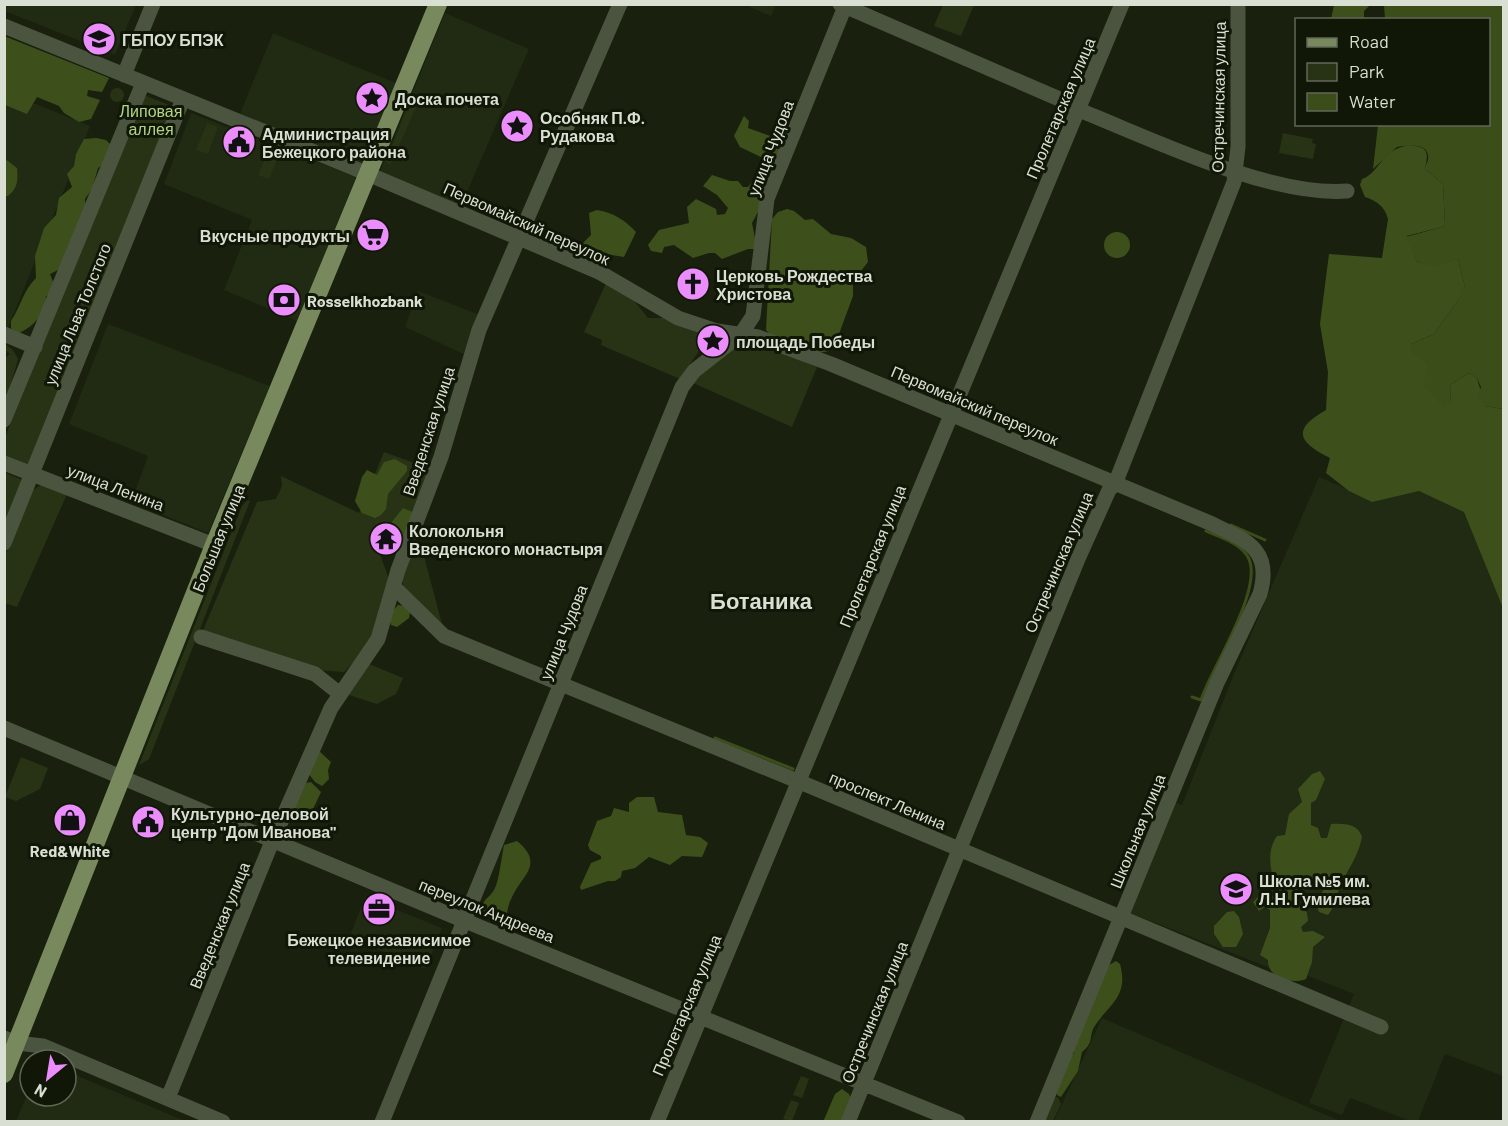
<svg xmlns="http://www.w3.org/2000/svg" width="1508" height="1126" font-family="Barlow,sans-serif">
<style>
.built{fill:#212a12}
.green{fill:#283316}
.forest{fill:#3d501b}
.water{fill:#3b4e19}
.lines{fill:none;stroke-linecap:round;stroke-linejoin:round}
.stream{stroke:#3b4e19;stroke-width:3}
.minor{stroke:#4b543e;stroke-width:15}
.major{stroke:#788a5d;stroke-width:18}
.labels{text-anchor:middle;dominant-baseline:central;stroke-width:6;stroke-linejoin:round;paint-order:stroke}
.poi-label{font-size:16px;font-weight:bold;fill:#dadfd4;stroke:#101706;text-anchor:start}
.street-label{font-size:16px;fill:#dadfd4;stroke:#101706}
.park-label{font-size:16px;fill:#b4d484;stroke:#101706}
.district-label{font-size:22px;font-weight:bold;fill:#dadfd4;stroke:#101706}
</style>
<rect width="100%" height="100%" fill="#19200e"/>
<path class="built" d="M4 5 5 4 136 5 115 55 5 11Z
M745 5H776L771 16Z
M445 13 529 49 461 206 380 172Z
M273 33 396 83 362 163 240 114Z
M4 102 36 104 90 126 8 328 4 327Z
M191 113 356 177 297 321 224 290 252 220 164 184Z
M418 291 480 315 466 355 405 327Z
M108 324 270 386 208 533 131 502 148 456 69 424Z
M1319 477 1366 497 1425 488 1468 509 1503 602V1076L1445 1054 1418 1121H1410L1350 1098 1342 1115 1309 1103 1354 994 1301 973 1298 979 1130 913 1174 802 1182 805 1236 669Z
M365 897 442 928 425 969 349 938Z
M1102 1018 1340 1121H1054Z
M66 1071 185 1121H16L30 1087V1096H66Z"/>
<path class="green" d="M943 5H974L961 36 934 26Z
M110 95a7 7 0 1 1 14 0a7 7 0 1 1-14 0Z
M144 95 174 107 29 465 5 456 4 440Z
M412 101 417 105 392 162 388 164 386 161 409 104Z
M207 123 218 127 208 154 196 150Z
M1283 133 1313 139 1312 143 1316 144 1313 159 1279 153Z
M269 148 280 153 269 179 258 175Z
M607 281 632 298 648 318H671L713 337 701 348 680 379 601 345 602 340 584 332Z
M742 343 774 349 817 367 792 427 691 382 735 344Z
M5 344 13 350 18 359 5 404V358L10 354 5 350Z
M384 452 431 469 402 546 379 551C382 562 390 577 389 587 388 617 365 653 344 672L317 670 202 633 257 502 276 499 282 486 281 476 359 513Z
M5 473 23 480 5 524Z
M42 484 67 494 17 607 5 603 4 558 32 491Z
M247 500 250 501 149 759 139 765 242 506Z
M420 541 443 628 405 592C398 573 409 556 420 541Z
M369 664 403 678 396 694 377 704 349 695Z
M21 757 48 768 40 789 16 801 5 797Z
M801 1076 809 1079 802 1098 793 1095Z
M1058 1097 1061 1104 1053 1121 1042 1122 1054 1098Z
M791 1100 799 1103 792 1121 783 1119Z"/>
<path class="forest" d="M1334 5V4L1370 5 1364 11V19H1331Z
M4 36 109 78 102 92 88 90 87 96 100 100 91 119 79 122 64 113 59 106 37 97 27 114 5 105Z
M744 116 749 121 748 128 784 141 769 176 765 171 763 158 740 147 734 136Z
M96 138 106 140 111 145 106 163 98 168 92 189 85 199 86 210 62 268 50 274 55 287 53 294 46 296C46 314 33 328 16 334L11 328V321C21 306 23 291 36 278L35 256 44 228 56 215 59 198 72 187 67 174 74 166 76 154 84 139Z
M1409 145C1430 147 1428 153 1425 169L1443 184 1445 226 1407 236 1417 262 1434 265 1458 259 1465 287 1459 299 1434 334 1411 344 1428 364 1451 403 1450 385 1469 373 1477 378 1485 406 1503 409V608L1464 512 1419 491 1372 502 1349 491 1326 473 1330 458C1297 442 1292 429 1326 410L1328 372 1320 324 1329 254 1382 258 1388 219C1385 207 1377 201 1365 197L1360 185 1362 179C1380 173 1380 150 1409 145Z
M4 158 17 168C18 180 18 188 8 196H5Z
M712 175 730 181H738L743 187H748L754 179 764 184 765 188 759 198 760 208 752 223 757 249H748L722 259 715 253H709L693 258 674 245 664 247 662 253 651 251 648 245 659 230 689 223 687 207 696 199 716 209 717 215 725 214 728 208 717 195 703 186Z
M787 209 794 211 805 220 813 219 831 234 851 238 866 247 868 262 853 281V296L836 342 829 351 818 353 771 336 766 330 772 219 778 212Z
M597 210C614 213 625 220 636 232L624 257 606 254 597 259 580 251 582 244 591 235 589 213Z
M1104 245a13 13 0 1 1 26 0a13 13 0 1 1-26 0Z
M395 459 407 466V471L388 494 386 509 381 515 375 518 362 513 355 501 362 477 367 470 377 475 384 462Z
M403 508 415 513 404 537 400 540 392 536 387 528Z
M398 605 405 606 410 612 409 618 397 627 391 625 389 615Z
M319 751 331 762 328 770 329 779 322 786 315 782 308 773Z
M1320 771 1325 779 1316 800 1311 803V825L1318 828 1321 838H1327L1331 824C1343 823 1359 824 1362 837 1359 853 1350 867 1343 880 1336 892 1337 904 1328 915L1319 912 1317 906 1323 890 1313 883 1306 885 1302 897 1287 904 1292 908 1300 904 1307 913 1308 921 1301 927 1303 932 1313 931 1325 937 1313 947 1312 962 1306 979C1292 985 1267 978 1268 960L1260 955 1270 928V910L1265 907 1259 911 1253 902 1262 893 1273 896C1279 883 1261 859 1277 836L1285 835 1289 814 1302 802 1298 789 1312 774Z
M311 782 321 792 313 809 295 822 292 820 291 813 306 783Z
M637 797H654L658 812 682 815 686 835 700 837 708 843 702 857 682 856 670 865 649 857 635 868 622 871 621 877 615 881H608L581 890 580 887 591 863 601 859V856L590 850 588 845 597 821 611 816 614 808 629 812V803Z
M517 841C545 864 522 876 513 895 508 904 506 914 507 923L503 925 481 913C483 896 489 900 495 888 499 880 502 855 504 845Z
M1234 911 1239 917 1243 934 1236 947H1223L1214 934V926L1227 912Z
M1116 961 1120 964C1129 997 1109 1004 1094 1027 1089 1036 1094 1043 1082 1052L1078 1071 1061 1097 1057 1095C1054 1082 1065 1062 1074 1053L1073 1045 1109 965Z
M842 1089 849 1094 852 1101 843 1121 823 1122 835 1094Z"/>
<path class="water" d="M1384 5H1503V409L1485 406 1477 398 1481 387 1477 378 1469 373 1450 385 1451 403 1444 408 1424 384 1428 364 1412 353 1411 344 1434 334 1459 299 1460 291 1465 287 1458 259 1434 266 1417 262 1406 237 1445 226 1443 184 1425 169C1425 166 1427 163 1428 160 1431 142 1407 145 1397 147L1373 169 1378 125 1488 124V20L1385 19Z"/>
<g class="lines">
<path class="stream" d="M1231 525 1265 540
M1192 697 1201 700C1211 668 1269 582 1246 554 1237 542 1219 537 1206 531
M715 738 793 769"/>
<path class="minor" d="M840 4 1064 101 1079 110C1152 139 1270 197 1347 191
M4 26 349 166 599 272 678 318 717 331 758 337 831 364 1210 523C1245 540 1273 548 1260 594L1217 683 1037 1122
M124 75 153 4
M4 334 35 347
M4 420 143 83
M4 463 214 545
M4 543 183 99
M394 587 444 636 812 787 1381 1027
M201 637 315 674 340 694
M4 728 453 916 958 1122
M4 1038 17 1043 43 1046 223 1122
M168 1098 269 849 331 708 378 639 398 570 441 457 479 330 620 4
M382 1122 682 387 694 371 741 334 753 316 767 199 846 4
M657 1122 1122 4
M848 1122 1078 559 1109 490 1115 484 1234 182 1238 147V4"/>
<path class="major" d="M4 1074 214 545 438 4"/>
</g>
<defs>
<symbol id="university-disc" viewBox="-11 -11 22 22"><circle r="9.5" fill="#eb8dfc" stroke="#101706"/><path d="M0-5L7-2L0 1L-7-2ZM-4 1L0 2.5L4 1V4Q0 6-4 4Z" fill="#111"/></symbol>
<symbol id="sight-disc" viewBox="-11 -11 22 22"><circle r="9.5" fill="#eb8dfc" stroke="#101706"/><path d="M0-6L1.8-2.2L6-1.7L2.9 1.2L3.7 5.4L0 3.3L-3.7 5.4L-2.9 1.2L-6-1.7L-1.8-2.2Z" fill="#111"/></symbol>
<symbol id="civic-disc" viewBox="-11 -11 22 22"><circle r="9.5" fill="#eb8dfc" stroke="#101706"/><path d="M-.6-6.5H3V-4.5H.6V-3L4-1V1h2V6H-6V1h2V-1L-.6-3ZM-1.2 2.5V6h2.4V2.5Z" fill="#111"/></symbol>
<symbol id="supermarket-disc" viewBox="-11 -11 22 22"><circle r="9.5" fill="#eb8dfc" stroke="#101706"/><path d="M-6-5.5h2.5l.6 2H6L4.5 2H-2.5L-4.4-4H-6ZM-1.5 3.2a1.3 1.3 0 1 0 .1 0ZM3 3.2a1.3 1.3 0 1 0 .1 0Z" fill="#111"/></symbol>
<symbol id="church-disc" viewBox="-11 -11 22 22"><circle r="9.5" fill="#eb8dfc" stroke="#101706"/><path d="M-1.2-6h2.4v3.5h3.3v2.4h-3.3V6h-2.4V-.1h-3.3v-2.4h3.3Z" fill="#111"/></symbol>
<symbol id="bank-disc" viewBox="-11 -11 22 22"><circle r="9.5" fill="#eb8dfc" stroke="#101706"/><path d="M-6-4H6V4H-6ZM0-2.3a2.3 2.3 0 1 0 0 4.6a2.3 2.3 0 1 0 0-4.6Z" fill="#111"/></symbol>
<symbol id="temple-disc" viewBox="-11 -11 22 22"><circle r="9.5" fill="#eb8dfc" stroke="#101706"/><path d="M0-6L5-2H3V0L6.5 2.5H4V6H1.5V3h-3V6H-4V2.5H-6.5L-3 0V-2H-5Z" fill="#111"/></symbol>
<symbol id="shop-disc" viewBox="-11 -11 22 22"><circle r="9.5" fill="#eb8dfc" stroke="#101706"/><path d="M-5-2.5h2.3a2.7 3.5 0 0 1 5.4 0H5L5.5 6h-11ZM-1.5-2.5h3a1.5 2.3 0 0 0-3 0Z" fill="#111"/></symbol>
<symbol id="school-disc" viewBox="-11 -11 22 22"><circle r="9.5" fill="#eb8dfc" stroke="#101706"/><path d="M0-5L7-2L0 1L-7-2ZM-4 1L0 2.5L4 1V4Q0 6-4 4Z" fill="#111"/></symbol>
<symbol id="office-disc" viewBox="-11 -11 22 22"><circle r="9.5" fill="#eb8dfc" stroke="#101706"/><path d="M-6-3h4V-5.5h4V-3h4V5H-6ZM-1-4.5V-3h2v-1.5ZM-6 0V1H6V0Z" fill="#111"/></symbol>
</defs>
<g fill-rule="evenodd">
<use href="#university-disc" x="80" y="20" width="38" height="38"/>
<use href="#sight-disc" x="353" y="79" width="38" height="38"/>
<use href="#sight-disc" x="498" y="107" width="38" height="38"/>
<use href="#civic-disc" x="220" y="123" width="38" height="38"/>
<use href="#supermarket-disc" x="354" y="216" width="38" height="38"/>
<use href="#church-disc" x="674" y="265" width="38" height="38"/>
<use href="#bank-disc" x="265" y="281" width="38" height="38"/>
<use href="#sight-disc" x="694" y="322" width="38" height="38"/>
<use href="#temple-disc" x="367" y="520" width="38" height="38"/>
<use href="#shop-disc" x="51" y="801" width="38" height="38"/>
<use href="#civic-disc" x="129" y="803" width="38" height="38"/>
<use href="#school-disc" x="1217" y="870" width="38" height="38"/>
<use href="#office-disc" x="360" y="890" width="38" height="38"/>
</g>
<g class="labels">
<g class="poi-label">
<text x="122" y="39">ГБПОУ БПЭК</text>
<text x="395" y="98">Доска почета</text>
<text x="540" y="117">Особняк П.Ф.<tspan x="540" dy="18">Рудакова</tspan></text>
<text x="262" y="133">Администрация<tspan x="262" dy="18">Бежецкого района</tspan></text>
<text x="350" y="235" text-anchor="end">Вкусные продукты</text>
<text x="716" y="275">Церковь Рождества<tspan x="716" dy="18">Христова</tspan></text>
<text x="307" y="300">Rosselkhozbank</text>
<text x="736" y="341">площадь Победы</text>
<text x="409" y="530">Колокольня<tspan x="409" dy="18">Введенского монастыря</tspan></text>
<text x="171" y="813">Культурно-деловой<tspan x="171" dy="18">центр "Дом Иванова"</tspan></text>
<text x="70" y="850" text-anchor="middle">Red&amp;White</text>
<text x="1259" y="880">Школа №5 им.<tspan x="1259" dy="18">Л.Н. Гумилева</tspan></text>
<text x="379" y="939" text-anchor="middle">Бежецкое независимое<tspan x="379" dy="18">телевидение</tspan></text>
</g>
<g class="street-label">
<text transform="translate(1218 97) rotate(-89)">Остречинская улица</text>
<text transform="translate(1060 108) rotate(-67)">Пролетарская улица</text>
<text transform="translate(770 148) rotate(-69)">улица Чудова</text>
<text transform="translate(527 223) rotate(24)">Первомайский переулок</text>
<text transform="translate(77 314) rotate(-68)">улица Льва Толстого</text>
<text transform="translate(975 405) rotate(23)">Первомайский переулок</text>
<text transform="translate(428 431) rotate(-72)">Введенская улица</text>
<text transform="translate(116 487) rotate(21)">улица Ленина</text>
<text transform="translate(218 538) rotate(-68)">Большая улица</text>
<text transform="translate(872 556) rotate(-68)">Пролетарская улица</text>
<text transform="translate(1058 562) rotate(-67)">Остречинская улица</text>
<text transform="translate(563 632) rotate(-68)">улица Чудова</text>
<text transform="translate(888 800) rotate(23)">проспект Ленина</text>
<text transform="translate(1137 831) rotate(-68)">Школьная улица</text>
<text transform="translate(487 910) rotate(22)">переулок Андреева</text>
<text transform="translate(219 925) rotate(-68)">Введенская улица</text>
<text transform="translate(686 1005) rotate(-67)">Пролетарская улица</text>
<text transform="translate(874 1012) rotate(-68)">Остречинская улица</text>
</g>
<g class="park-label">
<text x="151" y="110">Липовая<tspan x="151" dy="18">аллея</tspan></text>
</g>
<g class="district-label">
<text x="761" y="600">Ботаника</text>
</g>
</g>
<rect width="1508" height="1126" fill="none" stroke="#dadfd4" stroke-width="12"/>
<rect x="1295" y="18" width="195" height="108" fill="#101706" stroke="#616758" stroke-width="1.5"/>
<rect x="1307" y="38" width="30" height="9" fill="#788a5d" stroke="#616758" stroke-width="1.5"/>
<text x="1349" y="48" font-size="18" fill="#dadfd4">Road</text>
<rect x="1307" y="63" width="30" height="18" fill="#283316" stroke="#616758" stroke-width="1.5"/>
<text x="1349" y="78" font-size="18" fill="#dadfd4">Park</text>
<rect x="1307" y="93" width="30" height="18" fill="#3b4e19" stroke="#616758" stroke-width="1.5"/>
<text x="1349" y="108" font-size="18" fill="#dadfd4">Water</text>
<g transform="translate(48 1078) rotate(210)"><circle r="28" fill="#101706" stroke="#616758" stroke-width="1.5"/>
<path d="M0-4.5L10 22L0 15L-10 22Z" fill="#eb8dfc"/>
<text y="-9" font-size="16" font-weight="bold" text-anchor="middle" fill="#dadfd4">N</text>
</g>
</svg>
